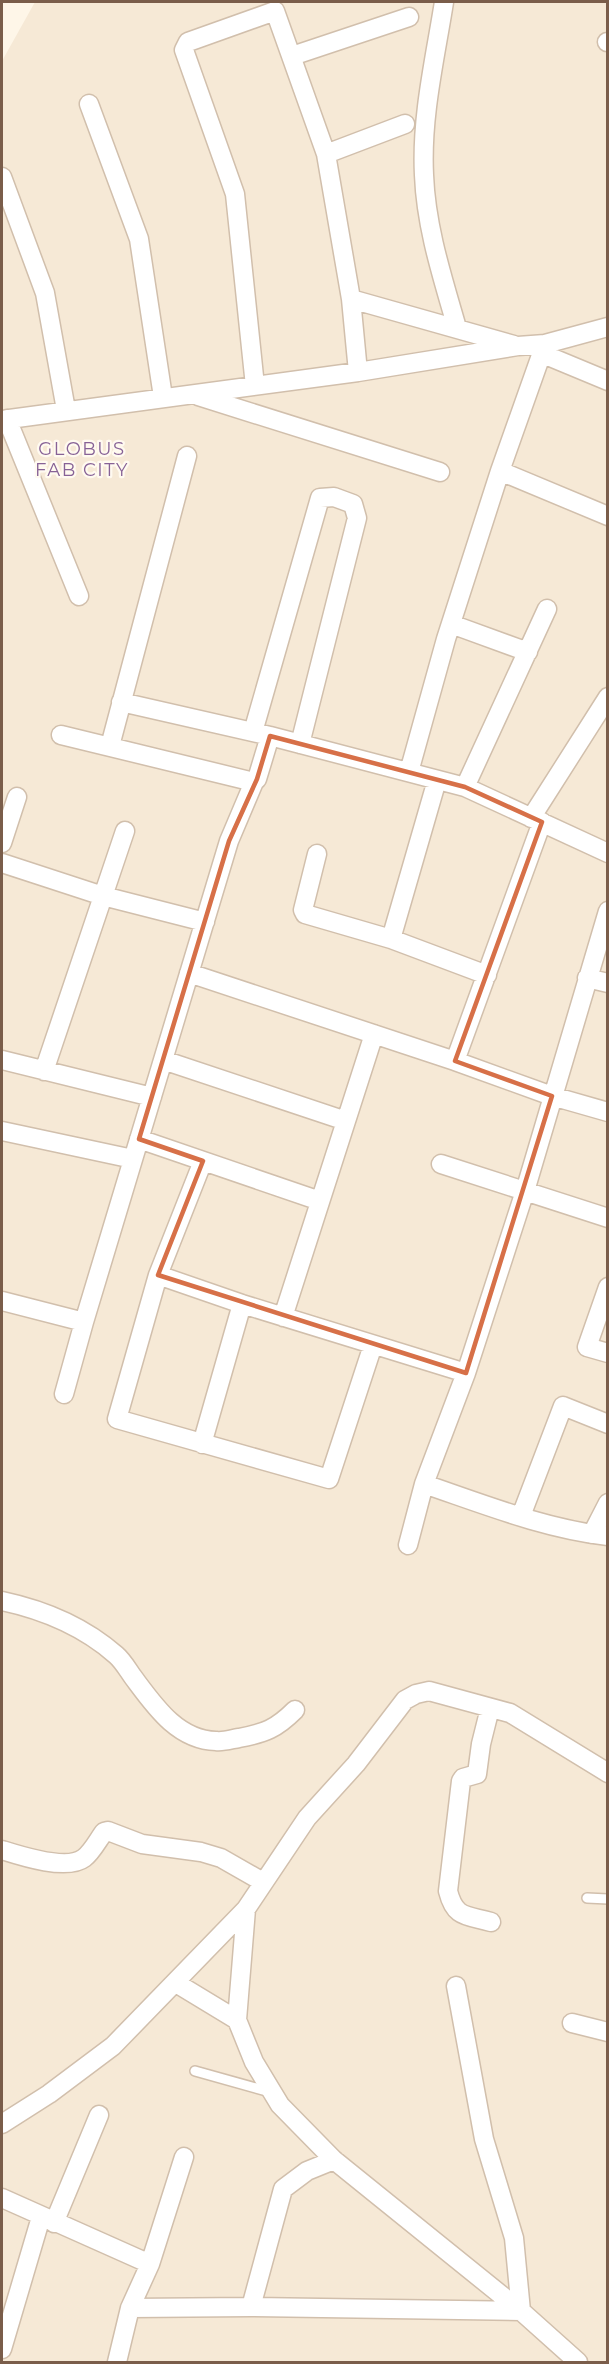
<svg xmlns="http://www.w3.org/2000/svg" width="609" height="2364" font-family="Montserrat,sans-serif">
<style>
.residential{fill:#f6e9d6}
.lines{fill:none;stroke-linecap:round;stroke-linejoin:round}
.service-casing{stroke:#d1bfac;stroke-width:12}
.minor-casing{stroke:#d1bfac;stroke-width:21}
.service{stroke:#fff;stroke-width:9}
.minor{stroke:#fff;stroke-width:18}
.marked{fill:none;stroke:#d77048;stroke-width:4.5;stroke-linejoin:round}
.labels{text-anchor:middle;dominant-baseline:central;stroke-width:4.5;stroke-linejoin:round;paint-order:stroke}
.neighbourhood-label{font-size:18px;letter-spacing:1.5px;fill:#876296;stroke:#fffaf0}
</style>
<rect width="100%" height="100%" fill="#fef6e8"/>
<path class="residential" d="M35 2H607V2362H2V61Z"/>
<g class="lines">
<defs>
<path id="service" d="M587 1898 608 1899
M195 2071 270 2092"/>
<path id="minor" d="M444 2C435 59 421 117 424 175 426 228 443 279 457 328
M607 42H608
M292 56 409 17
M89 104 139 239 163 397
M326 154 405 124
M2 177 45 293 66 410
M351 299 514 345
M543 354 608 381
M255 386 235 194 184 50 188 42 275 11 326 154 351 299 358 372
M198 396 440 472
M7 419 79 596
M2 420 358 372 518 346 545 344 608 327
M500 471 608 516
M451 624 528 652
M121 702 270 736 465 787 608 853
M253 732 320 498 334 497 353 504 357 518 300 744
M61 735 254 782 257 779 270 736
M110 746 187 456
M409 772 446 639 500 471 545 344
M465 787 547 609
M531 818 608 697
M2 843 17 797
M317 854 303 910 305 914 391 939 487 975
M2 863 103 896 205 922
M391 939 437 780
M189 973 455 1061 552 1096 608 1112
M587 978 608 983
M2 1060 152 1097
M163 1060 346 1121
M455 1061 542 822
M44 1071 125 831
M2 1131 133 1159
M139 1139 320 1201
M203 1161 158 1275 117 1419 329 1479 373 1345
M441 1164 608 1218
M158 1275 242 1304 466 1373
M608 1287 587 1347 608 1353
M2 1301 84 1322
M283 1317 374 1034
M64 1394 84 1322 229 841 254 782
M202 1444 242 1304
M424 1484C483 1504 545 1529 608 1536
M521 1516 563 1406 608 1424
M592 1534 608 1503
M408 1545 424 1484 466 1373 525 1191 608 911
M2 1601C44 1610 83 1626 116 1655 123 1661 128 1670 133 1677 154 1705 177 1740 216 1741 224 1742 232 1739 239 1738 265 1733 276 1729 295 1710
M490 1708 481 1744 477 1774 463 1778 461 1781 448 1891C455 1919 467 1915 491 1922
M2 1850C21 1856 67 1871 84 1858 92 1852 98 1840 104 1832L108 1831 142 1844 201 1852 221 1858 263 1882
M176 1983 237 2020 254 2062 280 2105 334 2160 521 2311 578 2362
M237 2020 246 1909
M572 2023 608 2032
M2 2124 49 2094 113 2046 246 1909 307 1818 356 1764 405 1700 416 1694 429 1691 510 1713 608 1773
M2 2198 150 2264
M54 2223 99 2115
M251 2307 283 2189 307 2171 334 2160
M130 2308 251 2307 521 2311 514 2238 484 2139 456 1986
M2 2349 41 2217
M117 2362 130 2308 150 2264 184 2157"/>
</defs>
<use href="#service" class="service-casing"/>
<use href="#minor" class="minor-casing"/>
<use href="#service" class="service"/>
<use href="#minor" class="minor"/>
</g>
<path class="marked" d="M270 736 465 787 542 822 455 1061 552 1096 466 1373 158 1275 203 1161 139 1139 229 841 257 779Z"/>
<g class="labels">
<g class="neighbourhood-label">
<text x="82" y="449">GLOBUS<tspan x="82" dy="21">FAB CITY</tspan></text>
</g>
</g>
<rect width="609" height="2364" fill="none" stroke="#7a5d4a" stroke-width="6"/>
</svg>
